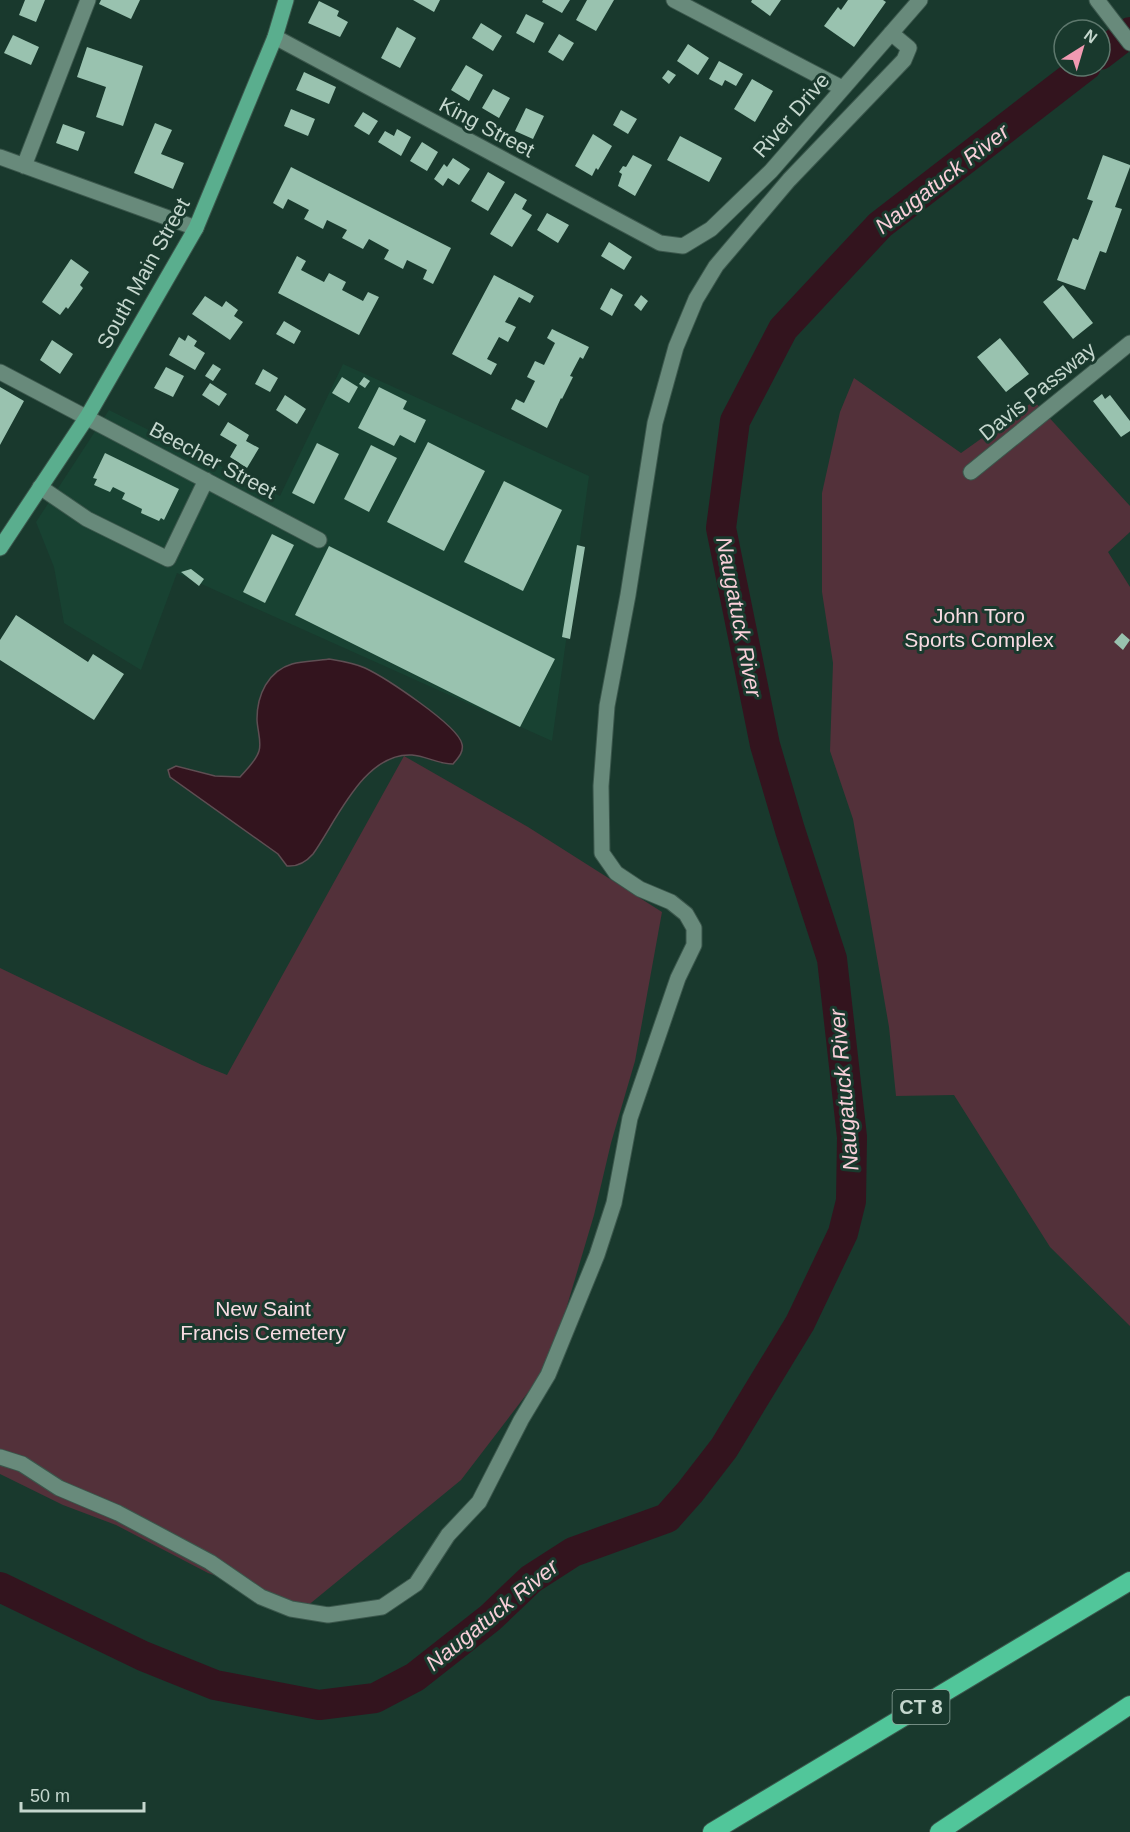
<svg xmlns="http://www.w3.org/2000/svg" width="1130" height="1832" font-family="Arial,sans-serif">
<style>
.built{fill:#184232}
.green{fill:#53313a}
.water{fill:#33141e;stroke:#5f4e53;stroke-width:1.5}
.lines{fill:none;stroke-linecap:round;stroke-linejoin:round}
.river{stroke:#33141e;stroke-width:30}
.building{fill:#99c2af}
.minor-casing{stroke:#3b574c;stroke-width:17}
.major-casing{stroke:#3b574c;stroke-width:17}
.highway-casing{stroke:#3b574c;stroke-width:20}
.minor{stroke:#688a7b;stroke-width:15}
.major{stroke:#5aae8e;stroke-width:15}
.highway{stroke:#51c69a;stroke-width:18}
.labels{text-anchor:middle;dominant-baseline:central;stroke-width:6;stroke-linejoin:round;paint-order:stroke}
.shield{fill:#19392d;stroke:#91a89e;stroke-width:1.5}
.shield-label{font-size:20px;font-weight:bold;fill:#c5d7ce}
.street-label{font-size:21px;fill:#c5d7ce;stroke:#19392d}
.park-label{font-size:21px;fill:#f8dbe2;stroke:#19392d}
.water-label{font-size:22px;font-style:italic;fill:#f9cfd9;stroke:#19392d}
</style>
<rect width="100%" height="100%" fill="#19392d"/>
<path class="built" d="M343 364 589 476 552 741 177 573 141 670 64 623 54 567 36 522 109 410 280 496Z"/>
<path class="green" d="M854 378 961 453 1034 401 1130 506V532L1108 552 1130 587V1326L1050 1247 954 1095 896 1096 889 1027 853 819 830 751 833 663 822 592V493L840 412Z
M404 756 528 827 662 912 635 1061 611 1143 594 1215 564 1316 539 1378 461 1480 306 1607 208 1573 116 1525 63 1505 0 1474V968L202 1065 227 1075Z"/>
<path class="water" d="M329 659C341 661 354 663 365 668 384 677 458 725 462 744 464 752 458 758 453 764 438 764 426 756 412 755 364 752 336 822 313 854 306 862 298 867 287 866L278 854 170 777 168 770 176 766 215 776 240 777C246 770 256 761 259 751 262 742 257 729 257 719 257 695 268 671 292 664 304 661 317 661 329 659Z"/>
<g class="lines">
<path class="river" d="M1100 55 1130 32
M0 1587 143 1656 215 1685 319 1705 375 1698 415 1677 490 1618 531 1579 573 1552 667 1518 690 1492 724 1448 800 1323 843 1233 851 1201 852 1137 832 959 790 830 765 745 721 528 735 421 783 329 880 225 1086 66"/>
</g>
<path class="building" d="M25 0H45L36 22 19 15Z
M101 0H140L131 19 99 4Z
M413 0H440L434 12Z
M543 0H570L562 13 542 2Z
M587 0H614L596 31 576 20Z
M752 0H781L770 16 751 2Z
M848 0H883L886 2 854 47 824 26 838 7 841 10Z
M319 1 339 11 337 16 348 22 340 37 308 23Z
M526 14 544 23 534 43 516 33Z
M481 23 502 36 493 51 472 38Z
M397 27 416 38 400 68 381 58Z
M559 34 574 43 563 61 548 52Z
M13 35 39 47 31 65 4 53Z
M688 44 709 58 698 75 677 61Z
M87 47 143 66 123 126 96 117 106 87 77 77Z
M719 61 743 74 736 86 725 80 722 86 709 79Z
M466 65 483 75 469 101 451 90Z
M668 70 676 75 669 84 662 78Z
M304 72 336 87 329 104 296 90Z
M752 79 773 91 755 122 734 109Z
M493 89 510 98 499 118 482 108Z
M526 108 544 116 533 139 515 131Z
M291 109 315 119 308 136 284 126Z
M621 110 637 119 628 134 613 125Z
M363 112 378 121 369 135 354 126Z
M155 123 172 130 161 154 184 163 173 189 134 173Z
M63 124 85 132 78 151 56 143Z
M397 129 411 137 401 156 378 142 385 131 394 136Z
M593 134 612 146 598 170 596 168 592 176 575 166Z
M680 136 722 158 709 182 667 160Z
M422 142 438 152 427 171 410 161Z
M633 155 652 165 635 196 618 186 622 174 619 172 623 166 626 167Z
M1103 155 1130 165V167L1115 207 1122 209 1106 253 1100 251 1085 290 1057 280 1073 238 1078 240 1093 201 1087 199Z
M453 158 470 169 459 185 448 178 443 186 434 179 444 164 447 167Z
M291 167 451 248 433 284 423 279 427 270 407 260 403 269 384 259 389 250 369 239 363 249 342 238 347 230 327 220 323 229 304 219 309 210 288 199 283 209 273 203Z
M488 172 505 182 488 211 471 201Z
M515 193 527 200 522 209 532 215 512 247 490 234Z
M547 213 569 225 558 243 537 230Z
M609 242 632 257 624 270 601 256Z
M297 256 306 261 301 270 324 282 329 273 346 282 342 290 363 301 368 292 379 297 359 335 278 293Z
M71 259 89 272 80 285 83 288 68 309 66 307 60 315 42 302Z
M494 275 534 296 530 303 519 297 505 322 516 327 508 342 499 337 487 359 497 364 491 375 452 354Z
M1063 285 1093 323 1073 339 1043 302Z
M611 288 623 295 612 316 600 309Z
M641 295 648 301 641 311 634 305Z
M205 296 222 307 226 301 238 310 234 316 243 322 230 340 192 314Z
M284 321 301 331 294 344 276 334Z
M552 329 589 347 583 359 580 357 570 376 573 377 562 399 561 398 547 428 511 409 516 399 524 403 535 381 527 377 535 361 544 365 555 343 547 338Z
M188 335 197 341 194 346 205 353 195 370 169 355 179 337 185 341Z
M1000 338 1029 374 1006 392 977 357Z
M52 340 73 354 60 374 40 360Z
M213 364 221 369 213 381 205 376Z
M166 367 184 376 173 397 154 388Z
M263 369 278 378 270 392 255 384Z
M342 377 358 387 349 403 332 393Z
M364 377 370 381 365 388 359 384Z
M210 383 227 394 219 406 202 395Z
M0 387 24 401 0 445Z
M379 387 407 401 403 409 426 420 415 443 400 435 394 446 358 428Z
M1102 394 1105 399 1110 395 1130 421V431L1121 437 1093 401Z
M285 395 306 409 297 424 276 410Z
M228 422 249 435 246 441 259 448 247 468 230 457 237 445 220 435Z
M428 442 485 471 444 551 387 522Z
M317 443 339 454 314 504 292 493Z
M371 445 397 458 369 512 344 499Z
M105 453 179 489 164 520 161 518 159 521 141 513 142 509 122 499 125 493 113 487 110 492 94 485 97 479 93 478Z
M504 481 562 510 523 591 464 562Z
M272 534 294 545 265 603 243 592Z
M577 545 585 547 570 639 562 637Z
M329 546 555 659 520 727 295 615Z
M191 569 204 579 199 586 181 572Z
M16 615 88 662 93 654 124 674 94 720 0 660V640Z
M1122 633 1130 640 1123 650 1114 642Z"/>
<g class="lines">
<defs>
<path id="minor" d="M674 0 842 88
M1097 0 1130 43
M275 37 660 243 683 246 711 229 771 171 920 0
M0 157 196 228
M24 166 88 0
M0 372 319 540
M971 472 1130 343
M40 487 87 519 168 559 206 480
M0 1457 22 1464 59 1488 118 1513 210 1562 261 1597 291 1609 328 1615 382 1607 416 1584 448 1535 479 1502 521 1420 548 1375 597 1255 614 1203 630 1118 678 978 694 945V928L686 914 671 902 640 889 616 873 602 853 601 786 607 706 628 595 655 423 676 347 696 299 716 266 789 180 904 60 909 48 891 33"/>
<path id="major" d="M0 548 87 417 196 228 275 37 286 0"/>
<path id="highway" d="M712 1832 1130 1581
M939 1832 1130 1705"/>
</defs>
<use href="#minor" class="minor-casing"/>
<use href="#major" class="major-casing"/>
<use href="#highway" class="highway-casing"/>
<use href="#minor" class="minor"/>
<use href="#major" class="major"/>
<use href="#highway" class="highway"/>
</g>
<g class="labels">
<rect class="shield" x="892.5" y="1690" width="57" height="34" rx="4.5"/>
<g class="shield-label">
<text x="921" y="1707">CT 8</text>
</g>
<g class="street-label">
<text transform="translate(791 115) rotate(-49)">River Drive</text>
<text transform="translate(487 127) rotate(28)">King Street</text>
<text transform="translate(143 273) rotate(-61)">South Main Street</text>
<text transform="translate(1037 391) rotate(-39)">Davis Passway</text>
<text transform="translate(213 460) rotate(28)">Beecher Street</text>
</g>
<g class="park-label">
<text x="979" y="615">John Toro<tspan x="979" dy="24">Sports Complex</tspan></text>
<text x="263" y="1308">New Saint<tspan x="263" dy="24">Francis Cemetery</tspan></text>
</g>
<g class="water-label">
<text transform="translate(942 179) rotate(-38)">Naugatuck River</text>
<text transform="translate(739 617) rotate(79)">Naugatuck River</text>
<text transform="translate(844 1090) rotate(-95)">Naugatuck River</text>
<text transform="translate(492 1615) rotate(-39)">Naugatuck River</text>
</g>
</g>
<g transform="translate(1082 48) rotate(37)"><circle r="28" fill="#19392d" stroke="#5e786d" stroke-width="1.5"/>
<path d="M0-4.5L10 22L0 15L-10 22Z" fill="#f19ab2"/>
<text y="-9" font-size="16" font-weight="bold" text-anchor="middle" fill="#c5d7ce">N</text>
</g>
<path d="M21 1802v9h123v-9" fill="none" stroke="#c5d7ce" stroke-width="3"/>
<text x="30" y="1802" font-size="18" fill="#c5d7ce" stroke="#19392d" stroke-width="4.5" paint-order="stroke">50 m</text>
</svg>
